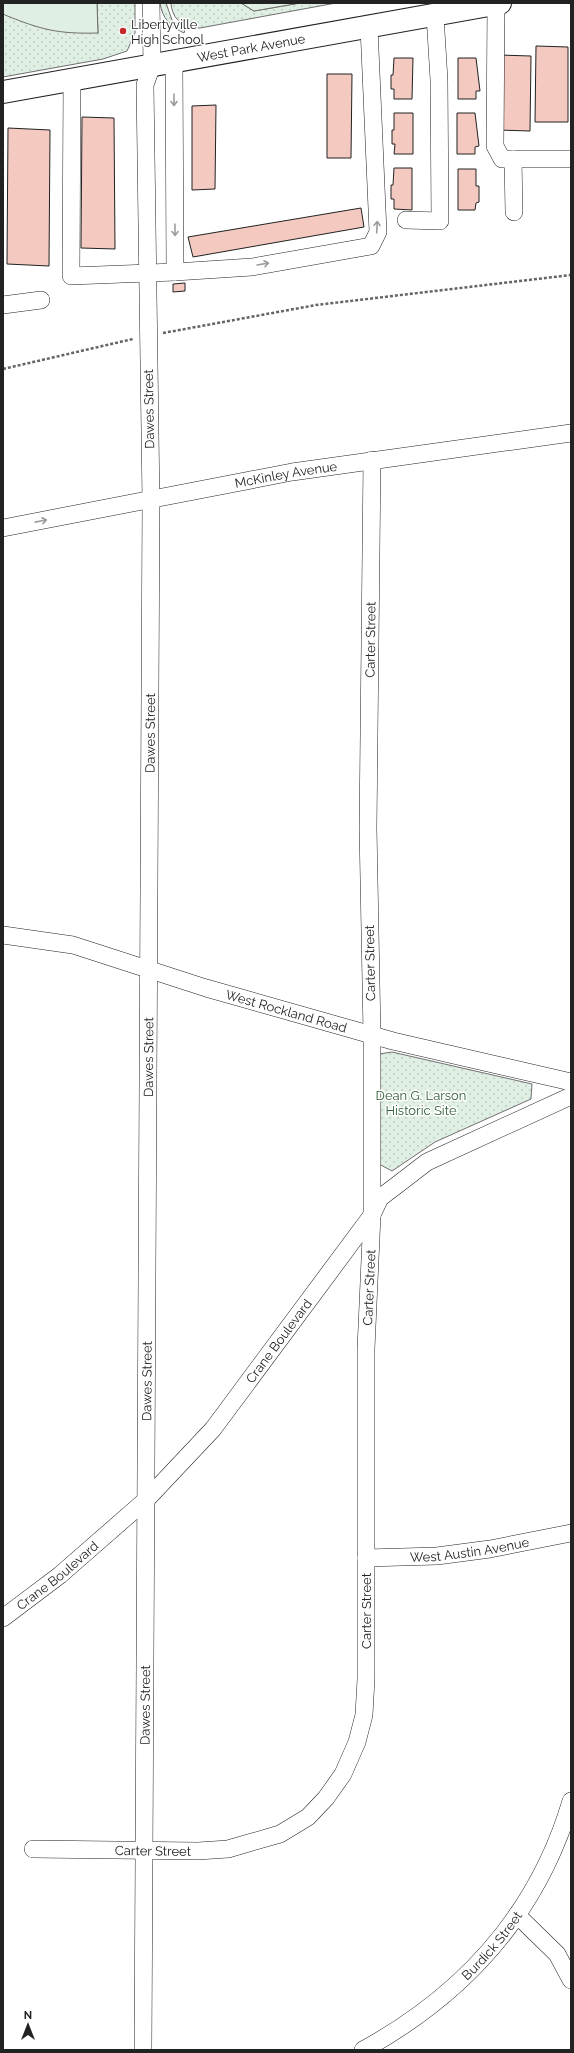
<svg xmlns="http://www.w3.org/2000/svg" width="574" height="2053" font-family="Raleway,sans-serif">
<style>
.grass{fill:url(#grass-dots);stroke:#6f6f6f}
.garden{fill:#e0efe3;stroke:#6f6f6f}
.building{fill:#f3c9c0;stroke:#222}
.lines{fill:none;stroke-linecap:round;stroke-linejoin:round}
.minor-casing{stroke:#222;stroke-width:18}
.major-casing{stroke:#222;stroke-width:24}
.path{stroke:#646464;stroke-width:2.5;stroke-dasharray:3 2;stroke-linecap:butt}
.minor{stroke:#fff;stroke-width:17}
.major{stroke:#fff;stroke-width:22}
.oneway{stroke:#9c9c9c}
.poi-dot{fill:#c62828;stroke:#fff;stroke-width:1.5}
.labels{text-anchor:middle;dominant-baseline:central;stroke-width:3;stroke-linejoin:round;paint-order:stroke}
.poi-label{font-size:13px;fill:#222;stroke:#fff;text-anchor:start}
.street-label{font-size:13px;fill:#222;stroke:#fff}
.park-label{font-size:13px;fill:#2f5e38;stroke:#fff}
</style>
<defs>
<pattern id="grass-dots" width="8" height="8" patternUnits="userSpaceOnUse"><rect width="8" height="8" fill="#e0efe3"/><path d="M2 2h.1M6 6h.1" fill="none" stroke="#c0cdc2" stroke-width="1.8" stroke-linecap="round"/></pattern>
</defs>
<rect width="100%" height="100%" fill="#fff"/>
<path class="grass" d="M97 3H135V33L127 51 103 59 3 77V13L98 33Z
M160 3H166L172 20 185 30 184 33C171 27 162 18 160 3Z
M171 3H241L254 11 300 3H336L200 28C184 28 172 20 171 3Z
M392 1052 532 1084 531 1099 435 1142 392 1171 379 1164V1054Z"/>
<path class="garden" d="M3 3H97L98 33C58 34 42 30 5 15L3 13Z
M241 3H300L254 11Z"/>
<path class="building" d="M536 46 568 47V122H535Z
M499 55 531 56 530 131 498 130Z
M394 58H413L412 99H394V89H391V75H393Z
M458 58H476L480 91H476V99H458Z
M327 74H352L351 158H327Z
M216 105 215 189 192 190V106Z
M394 113H413V154H394L395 144H392V130H394Z
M457 113H475L479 146 475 147V154H457Z
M82 117 114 118 115 249 81 248Z
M8 128 50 130 49 266 7 264Z
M394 168H412V210L394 209V199H391V185H393Z
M458 169H476V186H479V202L476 203 475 210H458Z
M361 208 364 227 193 257 188 237Z
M185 283V291L173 292V284Z"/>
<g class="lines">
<defs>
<g id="minor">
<path d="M496 4 495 146 502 159H571"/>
<path d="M174 61 175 272 252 267 371 246 378 232 369 27"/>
<path d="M72 80 71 276 175 272"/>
<path d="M513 159 514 212"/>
<path d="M406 220 440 221 439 80 435 15"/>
<path d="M3 305 41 300"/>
<path id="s1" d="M3 528 292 472 571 433"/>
<path id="s2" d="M3 935 73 945 206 988 393 1041 571 1082"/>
<path id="s3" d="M366 1558 437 1556 490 1549 571 1533"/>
<path id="s4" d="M3 1618 60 1575 147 1499 213 1429 372 1215 380 1198 427 1162 571 1096"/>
<path id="s5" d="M33 1849 198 1851 228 1849 280 1834 308 1817 326 1798 343 1774 357 1742 364 1715 366 1679V1349L372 1215V1034L368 828 372 460"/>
<path d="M517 1915 557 1954 571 1980"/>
<path id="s6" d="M143 2050 151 501 145 85 152 65 151 3"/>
<path id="s7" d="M363 2050C465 1994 538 1913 571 1801"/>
</g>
<g id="major">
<path id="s8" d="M3 92 500 3"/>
</g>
</defs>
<use href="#minor" class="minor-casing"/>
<use href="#major" class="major-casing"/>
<path class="path" d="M163 333 316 305 571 275
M3 369 133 339"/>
<use href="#minor" class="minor"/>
<use href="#major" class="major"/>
</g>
<defs><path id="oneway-shaft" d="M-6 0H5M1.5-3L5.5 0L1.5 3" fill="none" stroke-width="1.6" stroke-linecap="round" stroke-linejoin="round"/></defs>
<g class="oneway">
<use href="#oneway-shaft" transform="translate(174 100) rotate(90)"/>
<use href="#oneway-shaft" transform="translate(377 227) rotate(-87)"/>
<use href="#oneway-shaft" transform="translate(175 230) rotate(89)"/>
<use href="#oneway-shaft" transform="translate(263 264) rotate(-10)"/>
<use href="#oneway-shaft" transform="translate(41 521) rotate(-11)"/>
</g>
<circle class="poi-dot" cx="123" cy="31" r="4"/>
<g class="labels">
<g class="poi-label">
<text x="131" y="24">Libertyville<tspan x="131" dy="15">High School</tspan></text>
</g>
<g class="street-label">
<text stroke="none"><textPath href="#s8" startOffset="252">West Park Avenue</textPath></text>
<text transform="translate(149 409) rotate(-91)">Dawes Street</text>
<text stroke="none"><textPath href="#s1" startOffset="288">McKinley Avenue</textPath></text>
<text stroke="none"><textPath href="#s5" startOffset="1476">Carter Street</textPath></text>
<text stroke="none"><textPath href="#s6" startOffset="1317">Dawes Street</textPath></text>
<text transform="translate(370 963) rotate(-91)">Carter Street</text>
<text stroke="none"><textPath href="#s2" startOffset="294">West Rockland Road</textPath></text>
<text stroke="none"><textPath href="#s6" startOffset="993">Dawes Street</textPath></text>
<text stroke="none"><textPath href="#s5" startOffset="828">Carter Street</textPath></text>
<text stroke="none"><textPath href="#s4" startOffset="393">Crane Boulevard</textPath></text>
<text stroke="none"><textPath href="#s6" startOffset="669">Dawes Street</textPath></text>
<text stroke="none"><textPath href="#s3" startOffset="104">West Austin Avenue</textPath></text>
<text stroke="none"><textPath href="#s4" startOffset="69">Crane Boulevard</textPath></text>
<text transform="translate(366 1611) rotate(-90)">Carter Street</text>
<text stroke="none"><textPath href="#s6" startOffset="345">Dawes Street</textPath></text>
<text stroke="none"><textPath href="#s5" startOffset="120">Carter Street</textPath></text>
<text stroke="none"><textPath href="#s7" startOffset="167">Burdick Street</textPath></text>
</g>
<g class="park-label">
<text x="421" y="1095">Dean G. Larson<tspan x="421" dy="15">Historic Site</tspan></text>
</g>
</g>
<rect width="574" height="2053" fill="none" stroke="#222222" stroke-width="8"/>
<g transform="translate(28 2025)" stroke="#ffffff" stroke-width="3" paint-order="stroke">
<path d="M0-3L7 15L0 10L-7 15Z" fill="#222222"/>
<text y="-6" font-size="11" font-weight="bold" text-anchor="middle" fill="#222222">N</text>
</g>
</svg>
